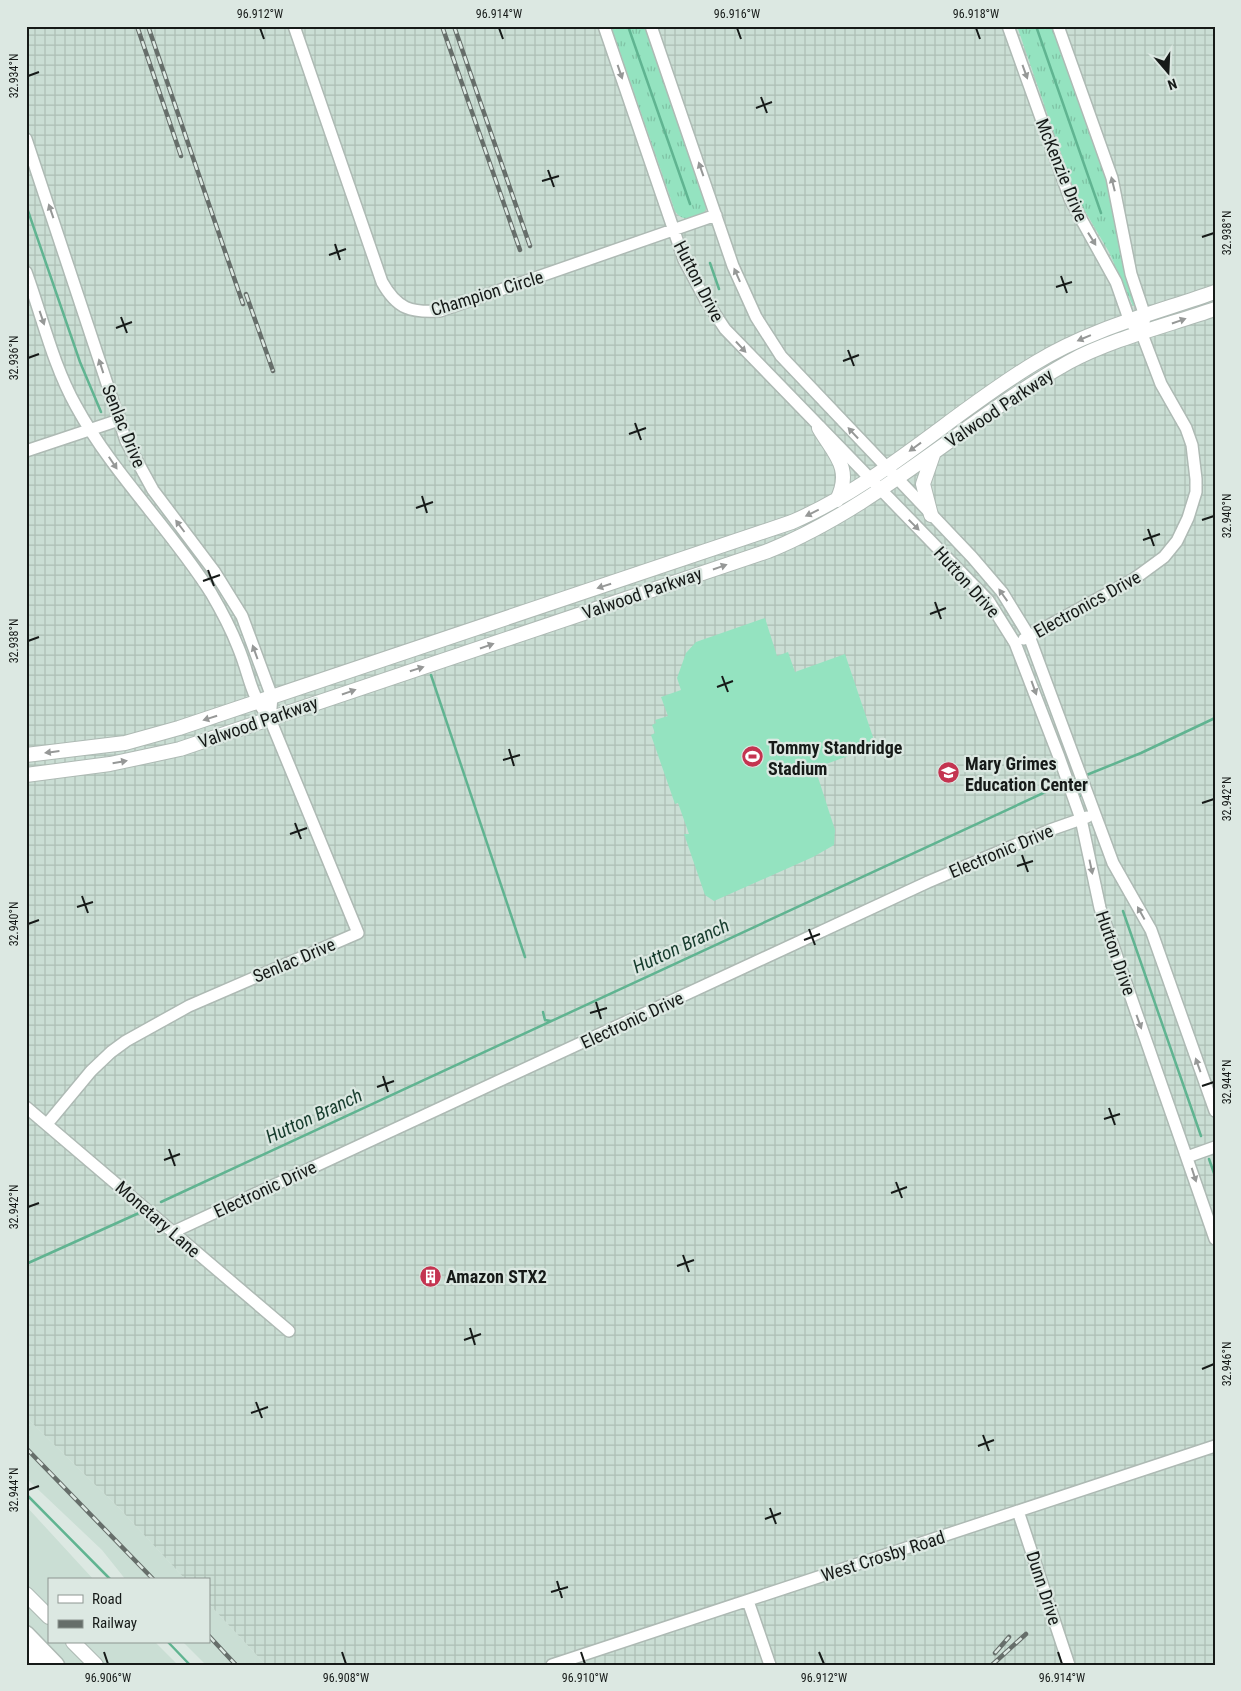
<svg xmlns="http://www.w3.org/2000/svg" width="1241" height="1691" font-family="'Roboto Condensed',sans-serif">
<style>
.built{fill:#caded4}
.industrial{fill:url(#industrial-grid)}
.grass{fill:url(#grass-tufts)}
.garden{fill:#94e3c0}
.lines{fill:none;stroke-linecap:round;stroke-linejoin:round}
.stream{stroke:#60b491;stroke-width:2.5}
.minor-casing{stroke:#aebab4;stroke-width:14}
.major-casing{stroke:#aebab4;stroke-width:16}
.highway-casing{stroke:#aebab4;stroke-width:19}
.minor{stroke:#fff;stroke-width:11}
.major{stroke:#fff;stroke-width:14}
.highway{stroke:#fff;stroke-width:16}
.rail-casing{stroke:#666e6a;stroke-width:4.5}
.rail{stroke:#dce8e2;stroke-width:2.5;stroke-dasharray:8;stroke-linecap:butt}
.oneway{fill:#969897}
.ticks{fill:none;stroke:#161a18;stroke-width:2}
.labels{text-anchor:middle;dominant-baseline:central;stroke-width:4.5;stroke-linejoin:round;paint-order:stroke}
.street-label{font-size:18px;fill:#161a18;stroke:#dce8e2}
.poi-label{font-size:18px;font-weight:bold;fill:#161a18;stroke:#dce8e2;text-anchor:start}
.water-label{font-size:19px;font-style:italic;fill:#173d2e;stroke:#dce8e2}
.neatline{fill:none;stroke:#161a18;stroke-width:2}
.ticks-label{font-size:12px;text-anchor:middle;fill:#161a18}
</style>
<defs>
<pattern id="industrial-grid" width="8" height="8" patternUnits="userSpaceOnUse" patternTransform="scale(1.25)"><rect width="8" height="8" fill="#caded4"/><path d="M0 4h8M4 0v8" fill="none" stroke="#adbeb5"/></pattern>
<pattern id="grass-tufts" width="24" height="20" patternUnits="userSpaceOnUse" patternTransform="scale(1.25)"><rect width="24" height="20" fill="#94e3c0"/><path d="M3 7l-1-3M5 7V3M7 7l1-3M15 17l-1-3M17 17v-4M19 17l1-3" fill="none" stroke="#7fc2a4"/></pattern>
</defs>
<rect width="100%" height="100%" fill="#dce8e2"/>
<path class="built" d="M26 1417 120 1509 186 1580H126L102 1550 26 1478Z
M26 1506 94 1580H49V1642H155L178 1665H41L26 1652Z
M209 1604 266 1665H206L183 1642H209Z"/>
<path class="industrial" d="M26 26H1215V1665H266L209 1604V1580H186L120 1509 26 1417Z"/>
<path class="grass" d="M611 26H648L708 203 704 213C692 218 683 223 675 211Z
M1017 26H1054L1112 197 1121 252 1135 305 1133 306 1109 252 1075 194Z"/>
<path class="garden" d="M765 618 777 656 788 652 795 672 845 654 876 746 815 768 835 830 834 845 813 857 714 901 705 895 684 834H689L678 803 675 804 651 735 655 733 652 725 656 723 655 720 668 716 661 697 681 690 677 678 686 653 696 642Z"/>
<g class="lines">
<path class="stream" d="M628 26 690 204
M1036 26 1101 213
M26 205 80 362 101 412
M710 263 719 289
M431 675 525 957
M1084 776 1141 753 1215 718
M1075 779 1080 796
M1123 911 1201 1136
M543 1012 545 1020 551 1021
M1209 1159 1215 1176
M161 1202 1065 783
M26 1264 139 1213
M26 1494 111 1580
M168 1642 190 1665"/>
<defs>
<path id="minor" d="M294 26 382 282C397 309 411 313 440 311L716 215
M604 26 684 260 705 299 725 329 988 600 1015 643 1059 757 1081 819 1100 908 1215 1239
M651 26 733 266 756 317 781 356 972 557 1002 592 1029 636 1113 863 1151 930 1215 1111
M1008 26 1070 199 1116 282 1130 322 1142 334 1161 384 1186 428 1192 445 1196 479V492L1188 518 1177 541 1164 557 1134 579 1024 639
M1058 26 1112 178 1131 274 1145 316 1144 323
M26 139 126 441 153 490 214 571 242 616 272 697 270 719
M26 272C42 316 53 365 76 406 113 474 170 528 211 593 221 610 231 629 238 647 250 675 249 694 270 719L358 933 189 1006 126 1041 111 1052 91 1071 47 1124
M26 451 119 420
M26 1107 289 1331
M1187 1157 1215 1147
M173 1232 928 882 1050 830 1087 817
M1018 1511 1069 1665
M748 1601 770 1665
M552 1665 1215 1446"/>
<path id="major" d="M819 428C834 454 853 468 837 500
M931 515 923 484 934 452
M26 755 125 743 179 728 792 522C882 483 952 413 1035 363 1090 329 1155 313 1215 292
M26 775 110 764 180 749 768 551C879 506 965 420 1069 362 1111 339 1169 325 1215 309
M26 1594 49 1617
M73 1642 96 1665"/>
<path id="highway" d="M26 1634 56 1665
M26 1654 36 1665"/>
</defs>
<use href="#minor" class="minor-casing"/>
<use href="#major" class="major-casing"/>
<use href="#highway" class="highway-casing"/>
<use href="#minor" class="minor"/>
<use href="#major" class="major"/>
<use href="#highway" class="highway"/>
<defs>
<path id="rail" d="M137 26 181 156
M148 26 243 304
M442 26 520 250
M454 26 530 246
M246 294 273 371
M26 1448 154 1580
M209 1636 236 1665
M995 1653 1009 1637
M992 1665 1026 1634"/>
</defs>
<use href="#rail" class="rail-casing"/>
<use href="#rail" class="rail"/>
</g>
<defs><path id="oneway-solid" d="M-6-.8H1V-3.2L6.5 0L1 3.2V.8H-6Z" transform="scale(1.25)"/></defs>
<g class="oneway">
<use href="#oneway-solid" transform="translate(620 72) rotate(71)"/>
<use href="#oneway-solid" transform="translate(1025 72) rotate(70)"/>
<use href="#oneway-solid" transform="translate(701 169) rotate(-109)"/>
<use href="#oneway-solid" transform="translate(1113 184) rotate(-104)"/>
<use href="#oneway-solid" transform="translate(51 211) rotate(-109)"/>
<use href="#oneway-solid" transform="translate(1092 239) rotate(58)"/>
<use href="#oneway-solid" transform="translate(737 275) rotate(-114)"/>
<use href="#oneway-solid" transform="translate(42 318) rotate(71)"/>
<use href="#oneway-solid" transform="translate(1179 321) rotate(-19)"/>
<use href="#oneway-solid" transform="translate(1084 338) rotate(157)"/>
<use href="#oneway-solid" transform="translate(741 347) rotate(47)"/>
<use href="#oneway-solid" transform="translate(101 366) rotate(-108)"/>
<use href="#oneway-solid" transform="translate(853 433) rotate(-133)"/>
<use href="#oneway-solid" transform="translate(915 447) rotate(144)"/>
<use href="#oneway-solid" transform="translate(113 463) rotate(56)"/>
<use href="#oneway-solid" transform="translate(812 513) rotate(154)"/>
<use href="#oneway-solid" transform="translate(914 525) rotate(45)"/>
<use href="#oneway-solid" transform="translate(180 526) rotate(-127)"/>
<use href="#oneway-solid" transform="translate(720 567) rotate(-19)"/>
<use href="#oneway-solid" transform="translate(604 586) rotate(162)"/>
<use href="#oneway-solid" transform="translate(1003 595) rotate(-125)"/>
<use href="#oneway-solid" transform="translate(487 646) rotate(-19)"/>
<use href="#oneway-solid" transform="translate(255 652) rotate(-110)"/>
<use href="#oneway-solid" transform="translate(417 669) rotate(-18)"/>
<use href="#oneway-solid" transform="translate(1034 688) rotate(70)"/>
<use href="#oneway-solid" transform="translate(349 692) rotate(-19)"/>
<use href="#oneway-solid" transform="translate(210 718) rotate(162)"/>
<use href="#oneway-solid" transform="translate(52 752) rotate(173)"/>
<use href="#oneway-solid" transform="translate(120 762) rotate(-10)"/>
<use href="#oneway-solid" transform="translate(1091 867) rotate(78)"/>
<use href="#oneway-solid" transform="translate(1141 913) rotate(-119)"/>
<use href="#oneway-solid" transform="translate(1139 1022) rotate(70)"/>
<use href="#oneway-solid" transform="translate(1198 1065) rotate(-110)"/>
<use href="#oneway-solid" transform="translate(1194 1175) rotate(72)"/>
</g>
<path class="ticks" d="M260 28 264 39M499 28 503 39M737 28 741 39M976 28 980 39M28 76 39 72M761 97 767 113M756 108 772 102M548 170 554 187M542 181 559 176M1202 237 1214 233M335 244 340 260M329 255 346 249M1061 276 1067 293M1056 287 1072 282M121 317 127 333M116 328 132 322M848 350 854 366M28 358 39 354M843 361 859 355M635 423 641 440M629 434 646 428M422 496 427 513M416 508 433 502M1202 520 1214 516M1148 529 1154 546M1143 540 1160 534M208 570 214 586M203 581 220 575M935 602 941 619M930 614 946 608M28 641 39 637M722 676 728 692M717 687 733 681M509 749 514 766M503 760 520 755M1202 803 1214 799M295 823 301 839M290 834 307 828M1022 855 1028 872M1017 866 1033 861M82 896 88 913M77 907 93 902M28 924 39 920M809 929 815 945M804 940 820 934M596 1002 601 1019M590 1013 607 1008M383 1076 388 1092M1202 1086 1214 1082M377 1087 394 1081M1109 1108 1115 1125M1104 1119 1120 1114M169 1149 175 1166M164 1160 180 1154M896 1182 902 1198M891 1193 907 1187M28 1207 39 1203M683 1255 689 1272M677 1266 694 1260M470 1328 475 1345M464 1340 481 1334M1202 1369 1214 1364M256 1402 262 1418M251 1413 268 1407M983 1435 989 1451M978 1446 994 1440M28 1490 39 1486M770 1508 776 1524M765 1519 781 1513M557 1581 562 1598M551 1592 568 1587M104 1652 108 1664M342 1652 346 1664M581 1652 585 1664M819 1652 824 1664M1058 1652 1062 1664"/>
<defs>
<symbol id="stadium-disc" viewBox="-11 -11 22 22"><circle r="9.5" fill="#c43450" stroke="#dce8e2"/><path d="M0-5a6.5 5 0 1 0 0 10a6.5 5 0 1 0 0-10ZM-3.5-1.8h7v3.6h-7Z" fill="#fff"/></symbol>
<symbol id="school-disc" viewBox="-11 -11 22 22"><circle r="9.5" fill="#c43450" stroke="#dce8e2"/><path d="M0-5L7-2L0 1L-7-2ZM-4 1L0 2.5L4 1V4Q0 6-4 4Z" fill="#fff"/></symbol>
<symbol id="building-disc" viewBox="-11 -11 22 22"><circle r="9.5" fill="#c43450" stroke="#dce8e2"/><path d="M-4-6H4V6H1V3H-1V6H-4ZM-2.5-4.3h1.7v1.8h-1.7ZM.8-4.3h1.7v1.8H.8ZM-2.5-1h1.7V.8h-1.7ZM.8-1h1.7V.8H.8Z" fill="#fff"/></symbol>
</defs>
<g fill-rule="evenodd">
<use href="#stadium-disc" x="740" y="744" width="25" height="25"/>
<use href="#school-disc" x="936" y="760" width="25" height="25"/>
<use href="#building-disc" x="418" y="1264" width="25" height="25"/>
</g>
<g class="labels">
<g class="street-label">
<text transform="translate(1062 170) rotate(68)">McKenzie Drive</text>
<text transform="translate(699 281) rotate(63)">Hutton Drive</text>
<text transform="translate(487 293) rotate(-17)">Champion Circle</text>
<text transform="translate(999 408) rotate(-34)">Valwood Parkway</text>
<text transform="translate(124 426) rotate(68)">Senlac Drive</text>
<text transform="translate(967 582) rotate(48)">Hutton Drive</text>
<text transform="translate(642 593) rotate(-19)">Valwood Parkway</text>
<text transform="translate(1087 604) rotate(-29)">Electronics Drive</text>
<text transform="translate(258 722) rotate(-19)">Valwood Parkway</text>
<text transform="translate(1001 851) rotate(-23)">Electronic Drive</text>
<text transform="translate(1116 953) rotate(71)">Hutton Drive</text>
<text transform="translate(294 960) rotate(-23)">Senlac Drive</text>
<text transform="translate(632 1020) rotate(-25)">Electronic Drive</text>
<text transform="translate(265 1189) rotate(-25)">Electronic Drive</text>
<text transform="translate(158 1219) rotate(41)">Monetary Lane</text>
<text transform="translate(883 1556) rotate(-18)">West Crosby Road</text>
<text transform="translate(1044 1588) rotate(72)">Dunn Drive</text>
</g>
<g class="poi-label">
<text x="768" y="747">Tommy Standridge<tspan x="768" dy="21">Stadium</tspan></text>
<text x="965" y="763">Mary Grimes<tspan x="965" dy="21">Education Center</tspan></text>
<text x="446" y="1276">Amazon STX2</text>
</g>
<g class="water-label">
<text transform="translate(681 946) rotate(-25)">Hutton Branch</text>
<text transform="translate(314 1116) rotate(-25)">Hutton Branch</text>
</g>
</g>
<rect width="1241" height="1691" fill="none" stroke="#dce8e2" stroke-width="55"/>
<rect x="48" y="1578" width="162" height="65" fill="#dce8e2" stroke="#8d9691"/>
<rect x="58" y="1595" width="25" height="8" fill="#ffffff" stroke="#8d9691"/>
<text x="92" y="1604" font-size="15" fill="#161a18">Road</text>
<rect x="58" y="1620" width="25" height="8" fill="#666e6a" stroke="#8d9691"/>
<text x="92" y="1628" font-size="15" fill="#161a18">Railway</text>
<g transform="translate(1168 72) rotate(161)" stroke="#dce8e2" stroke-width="4" paint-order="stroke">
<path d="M0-4L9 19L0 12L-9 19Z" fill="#161a18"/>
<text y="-8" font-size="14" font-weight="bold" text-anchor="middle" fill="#161a18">N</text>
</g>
<rect x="28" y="28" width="1186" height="1636" class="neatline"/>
<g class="ticks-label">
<text x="260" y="18">96.912°W</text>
<text x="499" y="18">96.914°W</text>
<text x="737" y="18">96.916°W</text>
<text x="976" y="18">96.918°W</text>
<text transform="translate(14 76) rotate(-90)" y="4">32.934°N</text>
<text transform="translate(1227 233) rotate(-90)" y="4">32.938°N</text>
<text transform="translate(14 358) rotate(-90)" y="4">32.936°N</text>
<text transform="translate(1227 516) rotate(-90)" y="4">32.940°N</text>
<text transform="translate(14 641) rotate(-90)" y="4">32.938°N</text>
<text transform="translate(1227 799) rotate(-90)" y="4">32.942°N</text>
<text transform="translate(14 924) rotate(-90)" y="4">32.940°N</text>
<text transform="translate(1227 1082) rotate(-90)" y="4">32.944°N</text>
<text transform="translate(14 1207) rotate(-90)" y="4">32.942°N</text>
<text transform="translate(1227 1364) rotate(-90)" y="4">32.946°N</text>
<text transform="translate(14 1490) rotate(-90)" y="4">32.944°N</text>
<text x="108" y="1682">96.906°W</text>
<text x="346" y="1682">96.908°W</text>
<text x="585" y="1682">96.910°W</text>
<text x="824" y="1682">96.912°W</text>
<text x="1062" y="1682">96.914°W</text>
</g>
</svg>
